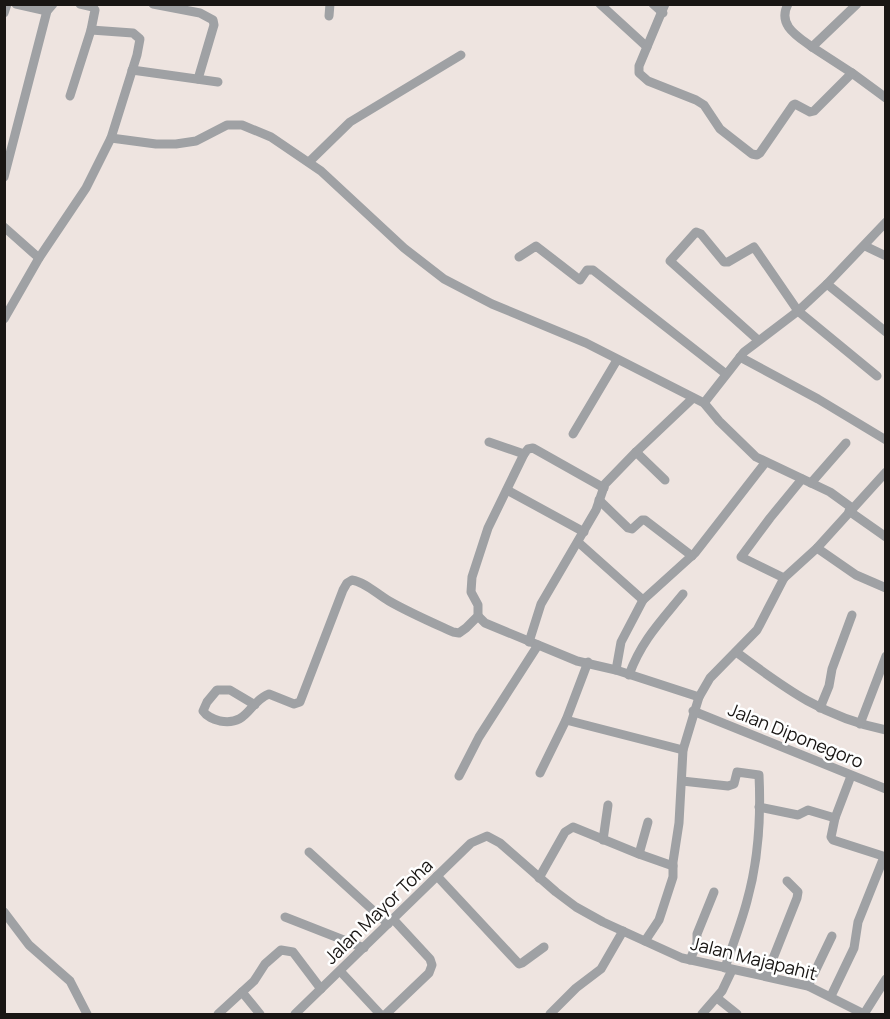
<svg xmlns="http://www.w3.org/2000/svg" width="890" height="1019" font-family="Manrope,sans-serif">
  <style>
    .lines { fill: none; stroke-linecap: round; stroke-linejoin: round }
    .street { stroke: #9fa1a4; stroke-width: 9 }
    .labels { text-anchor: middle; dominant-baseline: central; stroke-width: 5; stroke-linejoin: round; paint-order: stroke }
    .street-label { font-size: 18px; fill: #191614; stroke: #fff }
  </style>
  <rect width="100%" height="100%" fill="#eee4e0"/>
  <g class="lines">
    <g class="street">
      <polyline points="16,4 47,11"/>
      <polyline points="153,4 200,13 213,20 214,25 198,79"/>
      <polyline points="600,4 647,47"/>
      <polyline points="653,4 663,13"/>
      <polyline points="665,4 639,66 639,73 648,81 696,100 704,105 720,129 752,154 757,155 760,153 793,105 795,104 810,112 814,111 852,73 886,98"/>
      <path d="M788 4C777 25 797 36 812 47"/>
      <polyline points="4,13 7,4"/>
      <polyline points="329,16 330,4"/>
      <polyline points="91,30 133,33 140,39 137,55 111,138"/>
      <polyline points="132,70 218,82"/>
      <polyline points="852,73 812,47 857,4"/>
      <polyline points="70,96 91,30 95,10 93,7 80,4"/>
      <polyline points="309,162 350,122 461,55"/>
      <polyline points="4,177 47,11 53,4"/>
      <polyline points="4,227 39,258"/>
      <polyline points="865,246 886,256"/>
      <polyline points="519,257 536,246 580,280 587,270 593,270 726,374"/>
      <polyline points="827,284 886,332"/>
      <polyline points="4,319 39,258 86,188 111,138 156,144 176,144 196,141 227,125 242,125 271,137 321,171 404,248 444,279 492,304 586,343 704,403 719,421 756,457 830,492 852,508"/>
      <polyline points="758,340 670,261 696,232 701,234 724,262 728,262 754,247 798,311 877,376"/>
      <polyline points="740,357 818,399 886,440"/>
      <polyline points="704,403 744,352 798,311 827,284 886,222"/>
      <polyline points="573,434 617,360"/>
      <polyline points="489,442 524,454"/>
      <polyline points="636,452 665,480"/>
      <polyline points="811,483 846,443"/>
      <polyline points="507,490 584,532"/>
      <polyline points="599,500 628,528 632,529 642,520 645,520 692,556"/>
      <polyline points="849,511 886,537"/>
      <polyline points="578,542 643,600"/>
      <polyline points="817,548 856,575 886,588"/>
      <polyline points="784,578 741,557 770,518 802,479"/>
      <polyline points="478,616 485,623 577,661 616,670 699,697"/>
      <polyline points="529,642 541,604 596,510 605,484 636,452 693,398"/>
      <path d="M736 652C786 689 823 717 886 730"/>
      <polyline points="588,662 566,720 683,750"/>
      <polyline points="616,670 621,642 643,600 695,553 765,463"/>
      <path d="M629 675C641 641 661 621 683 594"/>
      <path d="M255 705 230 690H217L207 702 203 711C207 717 213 719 220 721 249 726 248 702 269 694L294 704 300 702 343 590 347 583 352 580C365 582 377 594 389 601 410 613 431 622 453 632L459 633 466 628 478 616V605L471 592 472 577 488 528 524 454 528 449 533 448 604 488"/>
      <polyline points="820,708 829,686 832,669 852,615"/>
      <polyline points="693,711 886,789"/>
      <polyline points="860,724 886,656"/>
      <polyline points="540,773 566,720"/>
      <polyline points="459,776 479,737 538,645"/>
      <polyline points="851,776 835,818 831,837 833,840 886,857"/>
      <path d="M682 781 728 786 734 784 737 772 759 775C761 816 758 862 747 901 741 924 732 946 725 968"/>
      <polyline points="759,807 798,815 808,810 835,818"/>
      <polyline points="603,840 608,805"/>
      <polyline points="309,852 388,924"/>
      <polyline points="639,854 648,822"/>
      <polyline points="437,876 519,964 522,963 544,947"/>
      <polyline points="539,878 565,832 573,827 639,854 673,866"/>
      <polyline points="4,912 29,945 70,981 87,1014"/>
      <polyline points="285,917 364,948"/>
      <polyline points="645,941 659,920 673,877 673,862 679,823 683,750 699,697 710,678 757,630 784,578 817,548 886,472"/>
      <polyline points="690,960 697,943 697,934 714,892"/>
      <polyline points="340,971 380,1014"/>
      <polyline points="766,976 797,898 798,892 787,881"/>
      <polyline points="808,986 832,936"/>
      <polyline points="242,992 260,1014"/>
      <polyline points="831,996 854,948 858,922 884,857"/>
      <polyline points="717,998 737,1014"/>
      <polyline points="218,1014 254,981 265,964 281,950 293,952 321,989"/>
      <polyline points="295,1014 471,843 487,836 500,843 556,892 576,907 603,922 682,958 808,986 864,1014"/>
      <polyline points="386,1014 429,973 432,965 430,959 393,919"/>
      <polyline points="550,1014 576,988 601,969 623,931"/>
      <polyline points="702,1014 722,991 732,970"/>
      <polyline points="864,1014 886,979"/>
    </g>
  </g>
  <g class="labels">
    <g class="street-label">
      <text transform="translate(796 735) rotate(22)">Jalan Diponegoro</text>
      <text transform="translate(378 911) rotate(-44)">Jalan Mayor Toha</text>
      <text transform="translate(754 958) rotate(14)">Jalan Majapahit</text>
    </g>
  </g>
  <rect width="890" height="1019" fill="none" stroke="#191614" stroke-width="12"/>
</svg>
